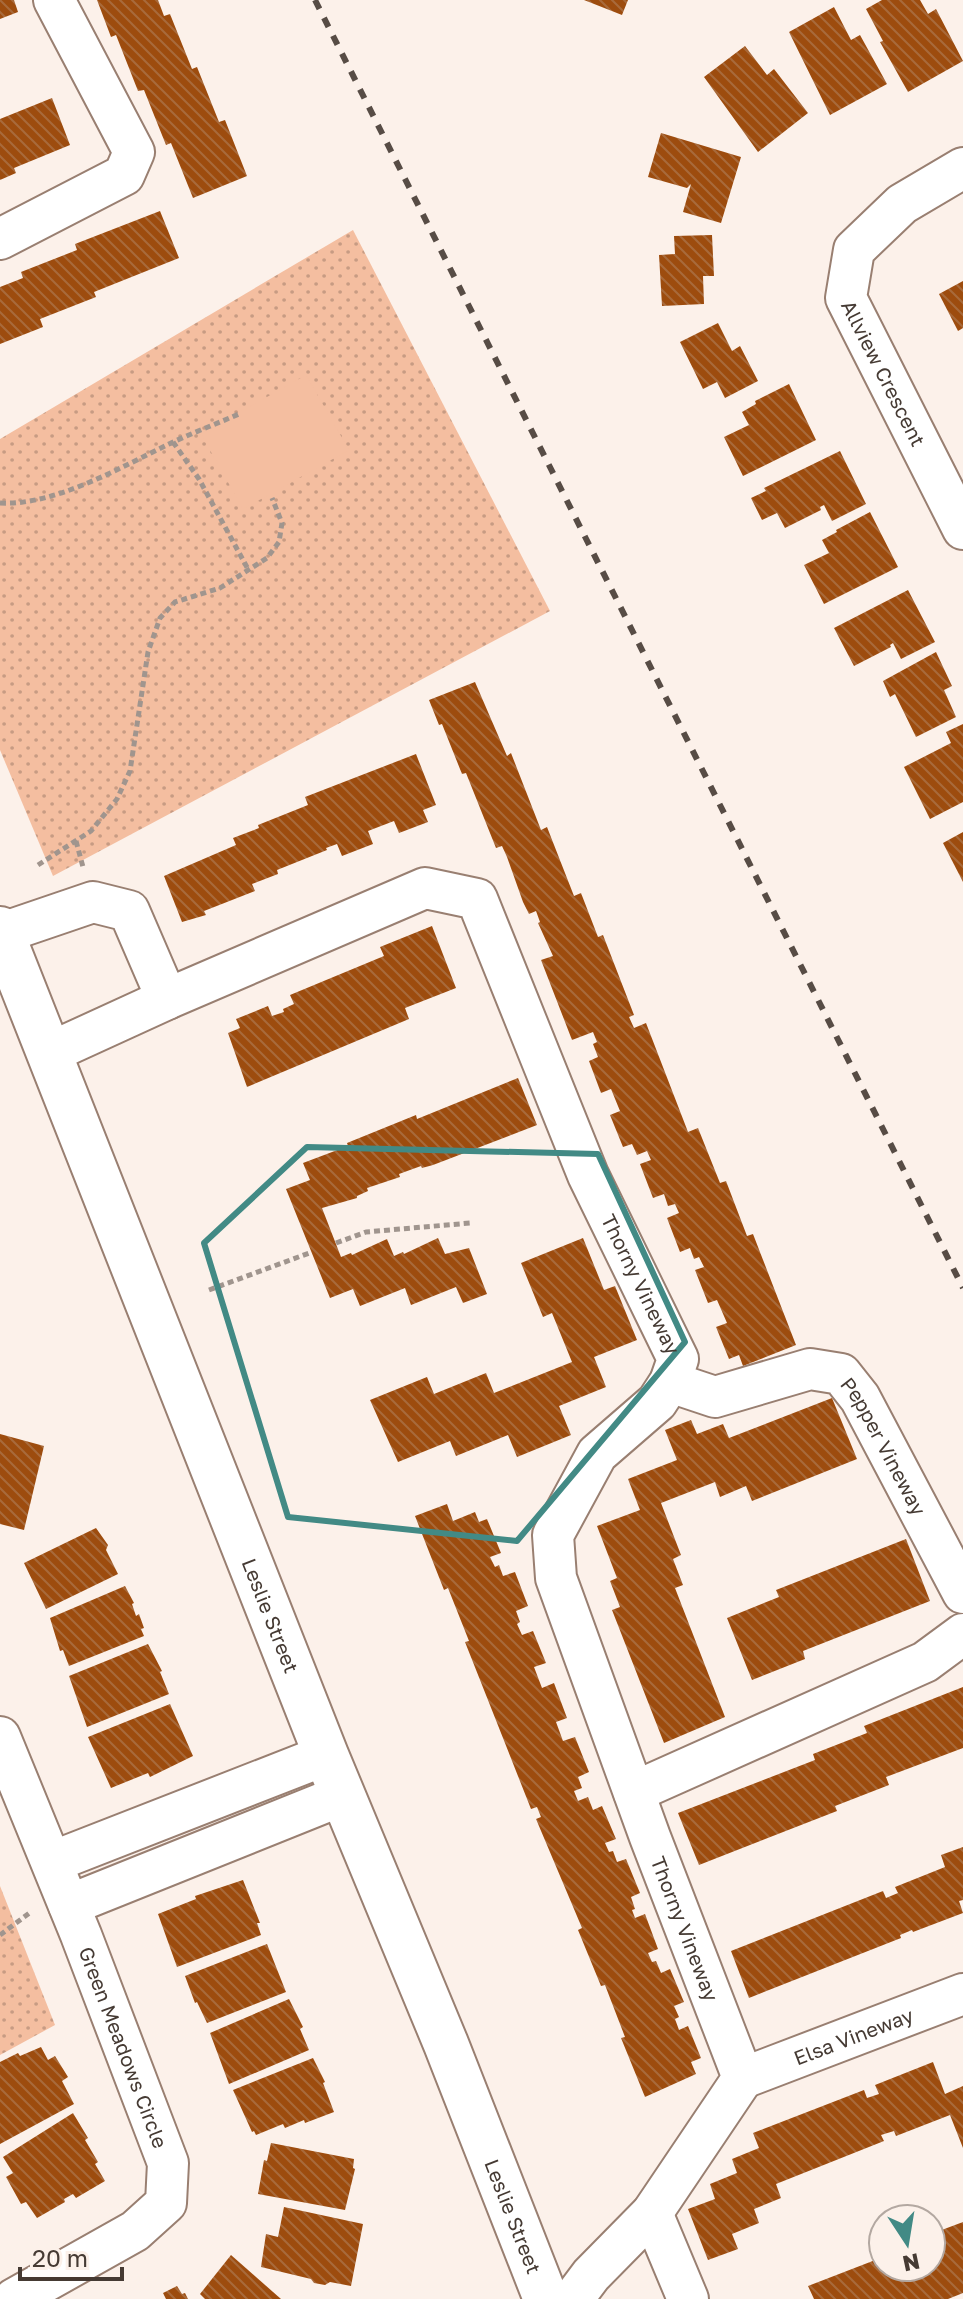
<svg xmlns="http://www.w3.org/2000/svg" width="963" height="2299" font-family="'Golos Text',sans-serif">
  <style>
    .green { fill: url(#green-dots) }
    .pitch { fill: #f4bea0 }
    .building { fill: url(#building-back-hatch) }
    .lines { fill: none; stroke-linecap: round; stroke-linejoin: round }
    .street-casing { stroke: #997f71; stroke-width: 44 }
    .secondary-casing { stroke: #997f71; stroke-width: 48 }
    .path { stroke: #a0958e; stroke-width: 5; stroke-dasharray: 6 4; stroke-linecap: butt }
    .street { stroke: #fff; stroke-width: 40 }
    .secondary { stroke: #fff; stroke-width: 44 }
    .rail { stroke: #574c45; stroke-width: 6; stroke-dasharray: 10 10; stroke-linecap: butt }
    .marked { fill: none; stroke: #428a85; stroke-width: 6; stroke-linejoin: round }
    .labels { text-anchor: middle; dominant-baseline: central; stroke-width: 8; stroke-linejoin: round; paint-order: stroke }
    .street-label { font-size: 20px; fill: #453a33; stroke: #fcf1ea }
  </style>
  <defs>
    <pattern id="green-dots" width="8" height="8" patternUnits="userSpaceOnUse" patternTransform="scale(2)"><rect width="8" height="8" fill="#f4bea0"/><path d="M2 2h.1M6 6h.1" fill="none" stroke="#c79b83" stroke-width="1.8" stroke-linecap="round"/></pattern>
    <pattern id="building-back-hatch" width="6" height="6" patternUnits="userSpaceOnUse" patternTransform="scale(2)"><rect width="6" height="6" fill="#9d4c0e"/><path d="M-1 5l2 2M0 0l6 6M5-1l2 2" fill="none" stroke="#a86a3b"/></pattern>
  </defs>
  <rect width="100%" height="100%" fill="#fcf1ea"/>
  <g class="green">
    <polygon points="353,230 550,611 53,876 0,750 0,439"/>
    <polygon points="0,1886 55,2025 0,2055"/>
  </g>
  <polygon class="pitch" points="306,375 349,450 243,509 201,434"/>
  <g class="building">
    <polygon points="0,0 14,0 18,12 0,19"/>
    <polygon points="97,0 158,0 164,16 170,14 192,69 197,67 219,122 225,120 247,176 193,198 171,143 166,145 144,90 138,91 116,35 111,37"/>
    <polygon points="584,0 628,0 622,15"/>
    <polygon points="882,0 920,0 928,14 936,9 963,61 908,92 880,42 883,41 866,9"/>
    <polygon points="834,7 851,40 860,35 887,84 830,115 789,32"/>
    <polygon points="745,46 767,75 774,69 808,113 758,152 704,77"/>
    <polygon points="52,98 70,145 14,168 16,173 0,180 0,119"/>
    <polygon points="661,133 741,157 721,223 683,212 691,184 687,188 648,177"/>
    <polygon points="160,211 179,258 94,292 96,297 40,319 43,327 0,344 0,287 23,278 21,272 77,250 75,244"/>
    <polygon points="712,235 714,276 703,276 704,304 662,306 659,255 675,254 674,236"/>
    <polygon points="963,281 963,328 958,331 939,294"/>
    <polygon points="718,323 732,351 740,346 758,381 725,398 717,382 703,389 680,342"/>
    <polygon points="789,384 816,440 743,476 724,437 749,425 742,412 756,404 755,401"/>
    <polygon points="840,451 866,504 832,521 824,505 820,507 821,510 785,528 777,513 762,520 751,498 766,491 764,488"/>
    <polygon points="870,512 898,567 824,604 804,565 829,553 822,540 837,532 836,530"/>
    <polygon points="908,590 935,642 901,659 893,643 890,645 891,647 854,666 834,628"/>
    <polygon points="936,652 952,686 944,690 956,717 916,737 895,694 890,697 883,681"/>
    <polygon points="475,682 507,756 511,753 541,830 547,827 574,896 581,893 598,937 603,935 634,1015 629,1017 634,1028 646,1023 688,1132 698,1128 720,1183 726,1181 747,1236 753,1234 796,1345 743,1366 739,1355 729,1359 716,1327 727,1323 717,1300 708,1303 695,1270 704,1267 699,1257 694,1259 690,1248 680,1252 667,1218 679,1213 675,1204 668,1206 664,1194 653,1198 640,1164 651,1160 647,1151 637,1155 632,1144 623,1147 610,1115 620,1111 611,1089 601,1093 589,1061 598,1057 593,1044 597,1042 593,1032 572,1040 541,960 553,956 538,923 540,922 536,911 529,914 523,902 507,857 502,846 496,848 466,773 462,774 442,724 439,725 429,700"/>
    <polygon points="963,724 963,802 930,819 904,767 951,743 946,732"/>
    <polygon points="416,754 436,805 423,810 428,822 399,833 394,821 368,831 373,844 342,856 337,844 326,848 327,850 277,870 278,874 252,884 255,891 204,911 206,915 182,922 164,876 236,845 233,838 259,828 258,825 308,805 305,797"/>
    <polygon points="963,832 963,882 943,843"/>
    <polygon points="432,926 456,988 405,1008 409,1019 247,1087 228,1033 240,1028 236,1019 268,1006 272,1016 284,1012 283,1009 294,1004 290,995 384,956 380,947"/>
    <polygon points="518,1078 537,1125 433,1165 422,1168 421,1166 399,1174 400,1177 367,1188 368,1191 357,1196 357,1198 322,1208 341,1257 351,1253 352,1255 387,1239 394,1256 403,1252 404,1254 438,1238 445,1254 469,1248 487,1294 463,1303 456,1287 411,1305 405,1288 360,1306 353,1289 330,1298 286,1189 310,1180 303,1163 348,1146 347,1143 416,1115 417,1119"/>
    <polygon points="583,1238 604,1290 615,1286 637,1340 594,1357 606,1387 559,1406 571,1435 517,1457 508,1435 456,1456 450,1441 398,1462 370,1400 427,1377 434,1394 486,1373 494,1393 572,1362 552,1313 543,1317 521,1263"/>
    <polygon points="832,1398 857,1459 752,1501 746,1486 720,1497 715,1482 661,1503 681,1555 673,1559 683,1585 675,1588 725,1717 664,1743 612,1610 620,1607 610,1581 617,1578 597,1526 640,1510 628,1479 677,1460 665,1430 691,1420 697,1434 723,1424 729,1438"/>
    <polygon points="0,1434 44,1446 24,1530 0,1524"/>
    <polygon points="447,1504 453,1521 475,1512 479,1522 487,1519 501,1553 490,1557 495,1567 499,1565 503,1576 515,1572 528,1606 516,1611 520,1622 517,1624 522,1635 533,1631 546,1663 534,1667 542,1688 554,1683 567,1718 556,1722 563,1741 575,1737 589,1772 578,1777 582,1788 574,1791 578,1801 588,1797 593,1810 602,1806 616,1839 605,1843 609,1852 613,1851 617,1862 626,1859 640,1893 631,1897 635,1909 632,1910 635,1918 645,1914 658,1949 648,1953 652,1962 656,1961 661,1973 670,1969 684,2002 674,2006 679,2017 675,2019 679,2030 688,2026 701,2058 691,2062 696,2074 645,2097 621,2038 625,2037 605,1985 601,1986 578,1930 582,1928 536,1819 541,1817 537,1807 531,1809 465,1642 469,1641 448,1588 444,1590 415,1516"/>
    <polygon points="96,1528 108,1545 106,1550 118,1574 46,1609 24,1563"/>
    <polygon points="906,1539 930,1601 803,1651 805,1659 752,1680 727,1618 779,1597 776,1590"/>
    <polygon points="125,1586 134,1603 132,1604 136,1616 139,1614 144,1628 141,1629 144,1636 69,1666 63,1650 60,1651 50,1618"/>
    <polygon points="148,1644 162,1671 160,1672 169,1694 87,1727 69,1676"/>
    <polygon points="963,1687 963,1748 886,1777 889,1785 835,1806 837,1811 699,1865 678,1813 815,1760 813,1754 867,1733 864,1726"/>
    <polygon points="170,1704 193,1756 150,1777 148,1773 111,1788 88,1737"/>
    <polygon points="963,1847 963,1900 959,1901 963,1913 913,1932 912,1930 900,1935 901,1938 749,1998 731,1951 883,1891 886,1898 898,1893 895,1887 945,1867 941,1855"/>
    <polygon points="243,1880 260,1923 257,1923 261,1935 177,1967 158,1914 196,1899 195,1896"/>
    <polygon points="267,1944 286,1992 207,2023 197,2002 195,2003 185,1976"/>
    <polygon points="289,1999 303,2027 300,2029 309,2050 229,2084 210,2033"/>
    <polygon points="41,2047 48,2060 55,2056 68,2077 62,2081 74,2104 0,2144 0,2062 18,2053 20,2056"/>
    <polygon points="313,2058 325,2082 323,2083 334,2112 305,2123 304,2120 285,2128 283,2124 256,2135 254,2131 252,2132 233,2090"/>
    <polygon points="933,2062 945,2094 963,2086 963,2148 950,2115 896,2136 894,2131 881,2135 884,2141 776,2184 781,2198 754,2209 759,2223 732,2234 738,2249 708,2260 688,2209 715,2199 710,2184 737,2173 732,2159 759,2148 753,2133 864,2090 867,2098 879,2094 875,2085"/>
    <polygon points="73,2113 88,2138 85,2140 98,2162 95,2164 105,2181 76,2198 73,2194 64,2199 65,2202 37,2218 26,2202 21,2204 6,2177 13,2173 3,2157"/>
    <polygon points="271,2143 354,2159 353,2168 355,2169 345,2210 258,2194 264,2160 267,2161"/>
    <polygon points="284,2207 363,2224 351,2286 330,2282 325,2285 314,2283 311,2279 261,2267 266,2234 278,2237"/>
    <polygon points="963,2222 963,2293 948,2299 814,2299 808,2286 883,2257 883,2267 931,2267 931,2234"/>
    <polygon points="231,2255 281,2299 205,2299 200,2294"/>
    <polygon points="177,2286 182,2294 185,2293 188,2299 166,2299 163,2293"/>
  </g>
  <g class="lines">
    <defs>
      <g id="street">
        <path id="s1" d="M963 168 902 204 854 250 846 298 963 529"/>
        <polyline points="0,239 124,175 134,152 54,0"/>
        <path id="s2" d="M2 933 93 902 129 911 167 999 425 888 477 899 588 1175 678 1359 670 1382 657 1402 597 1454 553 1535 556 1578 650 1837 743 2078 652 2213 591 2275 573 2299"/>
        <polyline points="49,1053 167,999"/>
        <path id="s3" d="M670 1382 715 1397 810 1369 841 1374 860 1398 963 1593"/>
        <path id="s4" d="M0 1737 81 1935 168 2163 166 2203 135 2231 14 2299"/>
        <polyline points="634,1792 925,1662 963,1634"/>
        <polyline points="52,1862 326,1755"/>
        <polyline points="69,1905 343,1795"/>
        <path id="s5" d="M743 2078 963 1994"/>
        <polyline points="652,2213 688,2299"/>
      </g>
      <g id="secondary">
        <path id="s6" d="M0 929 326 1755 446 2044 546 2299"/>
      </g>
    </defs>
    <use href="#street" class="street-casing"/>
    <use href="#secondary" class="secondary-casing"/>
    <g class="path">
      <polyline points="173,442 199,479 249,571"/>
      <path d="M0 503C55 506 121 467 169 444 192 433 216 424 239 414"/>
      <polyline points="76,841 83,867"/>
      <polyline points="38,865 91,831 117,799 130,771 148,652 160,618 175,602 220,588 267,558 279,542 282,523 272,498"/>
      <polyline points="336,1243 366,1232 470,1223"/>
      <polyline points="209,1290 312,1252"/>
      <polyline points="0,1935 32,1911"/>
    </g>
    <use href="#street" class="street"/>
    <use href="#secondary" class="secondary"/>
    <polyline class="rail" points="315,0 963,1288"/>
  </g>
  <path class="marked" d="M307 1147 598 1154 685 1342 517 1541 288 1517 204 1243Z"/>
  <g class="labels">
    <g class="street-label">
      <text stroke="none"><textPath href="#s1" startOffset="270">Allview Crescent</textPath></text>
      <text stroke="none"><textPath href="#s2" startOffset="982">Thorny Vineway</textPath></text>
      <text stroke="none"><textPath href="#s3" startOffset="262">Pepper Vineway</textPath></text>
      <text stroke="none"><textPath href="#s6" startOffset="738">Leslie Street</textPath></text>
      <text stroke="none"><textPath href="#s2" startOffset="1702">Thorny Vineway</textPath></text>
      <text stroke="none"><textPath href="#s5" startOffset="118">Elsa Vineway</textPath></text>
      <text stroke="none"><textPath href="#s4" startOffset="334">Green Meadows Circle</textPath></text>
      <text stroke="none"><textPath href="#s6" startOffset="1386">Leslie Street</textPath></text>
    </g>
  </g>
  <g transform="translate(907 2243) rotate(168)"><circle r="38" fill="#fcf1ea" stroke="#b3a8a1" stroke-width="2"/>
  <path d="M0-6L14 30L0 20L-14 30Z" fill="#428a85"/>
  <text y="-12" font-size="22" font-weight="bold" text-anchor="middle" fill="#453a33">N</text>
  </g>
  <path d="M20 2267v12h102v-12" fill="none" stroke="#453a33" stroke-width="4"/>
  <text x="32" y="2267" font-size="24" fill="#453a33" stroke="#fcf1ea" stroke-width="6" paint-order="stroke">20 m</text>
</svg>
